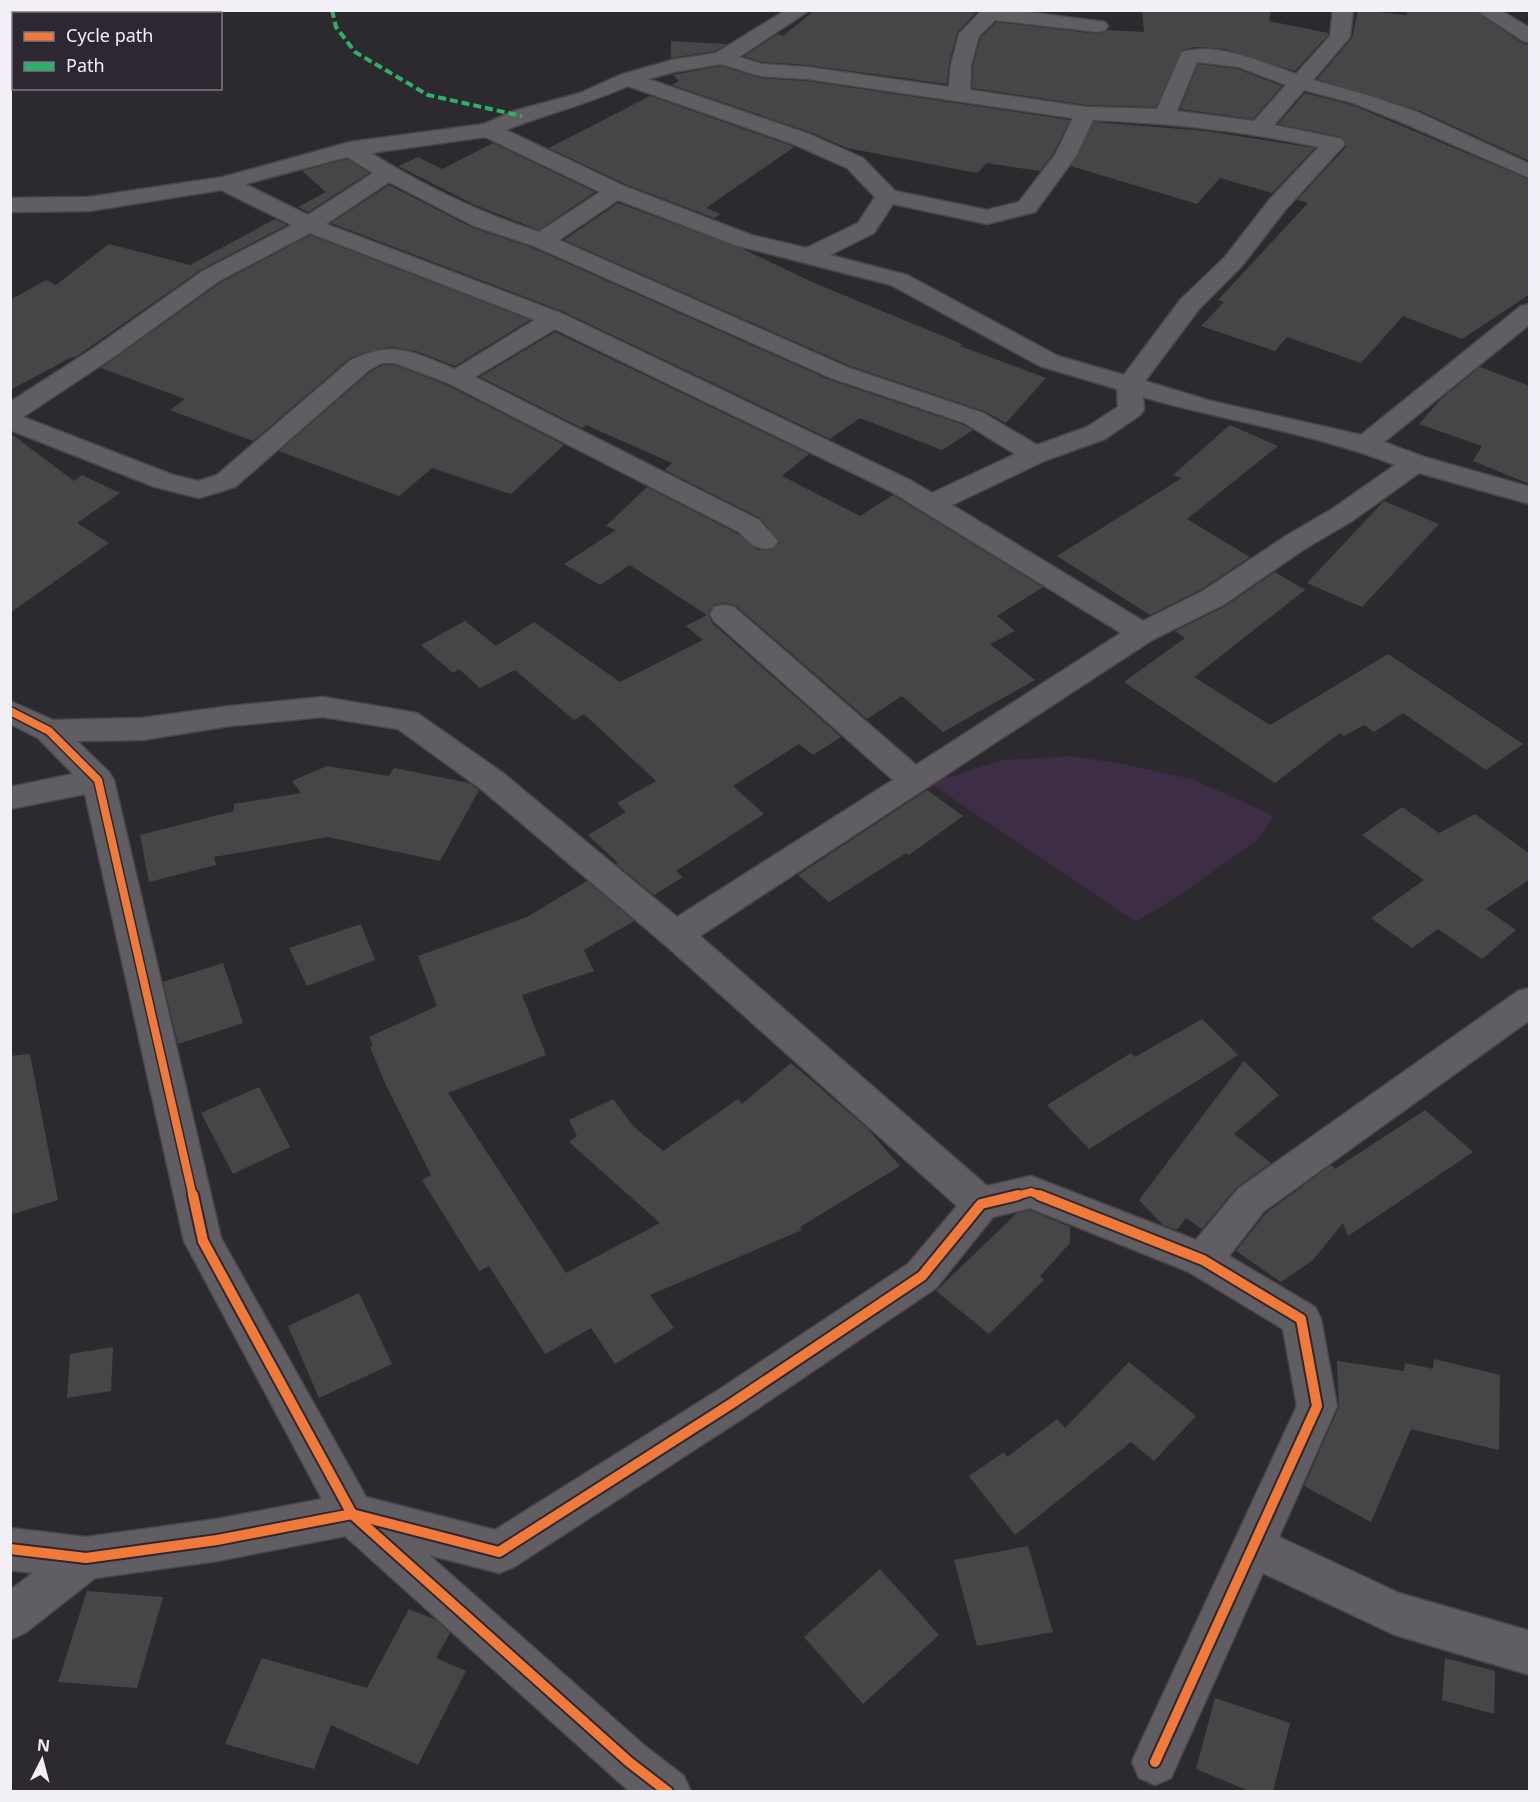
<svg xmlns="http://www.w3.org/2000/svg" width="1540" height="1802" font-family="'Noto Sans',sans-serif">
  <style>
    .green { fill: #3d2d46 }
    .building { fill: #474647 }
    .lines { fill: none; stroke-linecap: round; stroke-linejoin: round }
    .street-casing { stroke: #49474c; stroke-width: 3 }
    .street { fill: #605e62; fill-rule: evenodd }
    .quiet { stroke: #2db169; stroke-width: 4; stroke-dasharray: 8 4; stroke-linecap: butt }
    .cycleway-far1-casing { stroke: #2d2732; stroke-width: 11 }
    .cycleway-casing { stroke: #2d2732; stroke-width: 14 }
    .cycleway-far1 { stroke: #f17a3a; stroke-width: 8 }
    .cycleway { stroke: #f17a3a; stroke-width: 10 }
  </style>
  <rect width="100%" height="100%" fill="#2d2a2f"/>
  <polygon class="green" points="1071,756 1122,764 1192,779 1274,816 1258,839 1186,891 1136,922 930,783 1003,760"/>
  <g class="building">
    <polygon points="815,10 978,10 957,33 949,64 947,84 807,65 762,62 744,56 778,34 783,36"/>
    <polygon points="1142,10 1271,10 1269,21 1328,33 1328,35 1295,71 1225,49 1196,47 1182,50 1156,107 1086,105 972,88 973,65 981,37 996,22 1098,34 1108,30 1144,32"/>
    <polygon points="1358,10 1407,15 1407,10 1474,10 1522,43 1530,45 1530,161 1418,110 1317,79 1352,38"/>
    <polygon points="671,41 727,44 715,51 671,58"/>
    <polygon points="1198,64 1238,69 1282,86 1253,119 1180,109"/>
    <polygon points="721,66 760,78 807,81 1070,120 1053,154 1040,171 987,163 977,173 847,148 810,132 672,85 679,81 673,75"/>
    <polygon points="1305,93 1352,105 1530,180 1530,294 1462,339 1403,316 1361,363 1287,337 1275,351 1201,326 1224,302 1218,300 1308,203 1297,200 1347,146 1342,137 1278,124"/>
    <polygon points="650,96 792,146 794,147 706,208 721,214 714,218 625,184 549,148"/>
    <polygon points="1094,122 1206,131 1315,148 1272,193 1220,178 1197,204 1071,166"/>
    <polygon points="493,143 595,192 539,230 475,205 398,166 418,157 442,169"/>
    <polygon points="347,159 369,173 308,212 298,207 326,192 302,171"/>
    <polygon points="389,185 473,228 533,248 830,380 964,425 973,430 942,450 860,418 830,439 564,312 331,223"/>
    <polygon points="618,203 743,249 812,282 962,344 960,346 1046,378 1006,423 984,411 850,366 564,240"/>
    <polygon points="275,219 287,225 202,269 74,358 72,357 10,390 10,300 46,280 56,285 109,244 190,265"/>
    <polygon points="310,235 530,320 455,366 416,351 392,347 366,352 350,358 253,441 170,410 185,399 101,368 220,283"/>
    <polygon points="555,332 809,454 782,476 860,516 893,495 1043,587 997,616 1015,631 990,644 1035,680 943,732 902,696 867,719 735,605 724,603 714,605 708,613 712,623 841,737 813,755 799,744 733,786 764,814 676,871 683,877 654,895 616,864 618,863 588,835 626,812 617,803 656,781 584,714 574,720 515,670 480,688 459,669 453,673 421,645 465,621 496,646 534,622 620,682 703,640 686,626 707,615 630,565 600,585 564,564 616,530 606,526 647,487 738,534 758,550 774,549 780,542 760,518 665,470 672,463 586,425 582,428 480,377"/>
    <polygon points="383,365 395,365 447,385 564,445 511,494 432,468 399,496 279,451 370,372"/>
    <polygon points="1480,367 1530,386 1530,484 1473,461 1482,446 1419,424 1441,399"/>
    <polygon points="1230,425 1278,446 1187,519 1250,557 1202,589 1150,615 1057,556 1182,478 1173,475"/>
    <polygon points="10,433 74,481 82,475 120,493 77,523 109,543 10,613"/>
    <polygon points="1384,501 1439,524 1362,607 1307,583"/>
    <polygon points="1275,572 1305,590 1194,677 1270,725 1388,654 1523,744 1486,770 1403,713 1374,732 1364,725 1344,736 1340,733 1275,783 1124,682 1185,638 1175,631 1224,607"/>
    <polygon points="327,766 389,776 394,768 469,783 479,790 440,861 328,837 214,857 216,865 149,882 140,835 234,811 234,804 301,793 292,781"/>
    <polygon points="927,790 963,816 909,855 906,853 829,902 798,875"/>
    <polygon points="1402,807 1439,833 1475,814 1530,854 1530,879 1486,909 1516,930 1482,959 1438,929 1412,948 1371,918 1424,880 1362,835"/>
    <polygon points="587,881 634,921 584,950 594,971 522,995 546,1055 448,1093 566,1273 660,1223 569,1142 577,1136 569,1120 613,1099 633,1126 663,1151 738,1099 742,1104 791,1063 867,1128 900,1166 800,1227 802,1230 650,1295 674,1328 615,1364 591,1328 545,1354 489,1266 479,1271 422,1180 431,1175 385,1083 370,1047 373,1046 369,1037 437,1006 418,956 527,917"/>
    <polygon points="361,924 375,960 307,986 289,948"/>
    <polygon points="223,963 243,1023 178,1044 163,982"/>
    <polygon points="1202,1019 1238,1055 1089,1149 1047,1105 1131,1053 1135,1057"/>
    <polygon points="30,1054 58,1200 10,1215 10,1056"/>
    <polygon points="1244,1061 1279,1095 1234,1134 1271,1163 1236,1188 1202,1229 1186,1218 1177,1230 1163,1225 1139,1200"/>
    <polygon points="259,1087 290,1147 233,1174 201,1113"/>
    <polygon points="1425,1110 1473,1152 1348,1236 1343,1223 1313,1260 1281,1282 1236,1251 1266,1213 1331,1165 1335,1169"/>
    <polygon points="1030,1210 1070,1227 1070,1243 1040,1276 1044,1280 989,1334 936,1291 1017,1213"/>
    <polygon points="359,1293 392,1364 319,1398 288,1326"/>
    <polygon points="113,1347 111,1391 67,1398 70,1354"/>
    <polygon points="1434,1359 1500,1375 1499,1450 1411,1429 1371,1522 1304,1486 1339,1407 1337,1361 1404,1371 1405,1363 1433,1369"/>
    <polygon points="1129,1362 1196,1416 1154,1461 1131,1442 1015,1535 969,1476 1004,1452 1007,1457 1057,1419 1065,1428"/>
    <polygon points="1028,1546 1053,1632 977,1646 954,1560"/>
    <polygon points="880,1569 939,1635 863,1704 804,1637"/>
    <polygon points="87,1591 163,1597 137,1688 58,1682"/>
    <polygon points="409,1609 436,1620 450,1633 436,1658 466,1671 418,1765 331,1725 314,1769 225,1744 262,1658 367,1688"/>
    <polygon points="1445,1658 1495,1671 1494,1714 1442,1700"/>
    <polygon points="1215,1698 1290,1723 1273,1791 1249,1791 1196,1769"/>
  </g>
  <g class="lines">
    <defs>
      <g id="street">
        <path d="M786 10H810L739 57 762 64 807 67 949 87 951 65 959 34 982 10H1013L1105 22 1108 26 1105 30 1098 32 995 20 979 36 971 65 970 90 1086 107 1157 109 1182 52C1219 42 1261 62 1296 74L1330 36 1333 10H1353L1350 37 1313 80 1367 95 1417 112 1530 164V178L1401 122 1353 103 1304 90 1274 125 1342 139 1345 144 1286 209 1241 267 1199 309 1145 381 1211 401 1361 435 1521 306 1530 304V324L1384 442 1424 457 1530 487V504L1419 473 1352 521 1306 548 1223 605 1152 640 700 936 987 1186 1031 1176 1196 1240 1238 1189 1518 991 1530 988V1020L1264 1211 1229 1256 1315 1307 1321 1319 1337 1406 1279 1537 1399 1593 1530 1631V1675L1395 1635 1263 1573 1171 1778 1155 1785 1139 1778 1132 1762 1139 1746 1297 1406 1283 1329 1189 1272 1030 1208 993 1217 936 1288 748 1415 514 1567 499 1573 429 1555 645 1746 684 1776 691 1792H630L345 1536 217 1561 95 1578 25 1633 10 1640V1590L33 1573 10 1570V1528L86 1537 217 1519 322 1499 184 1241 85 794 10 809V787L73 774 38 738 10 724V701L53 720 142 718 230 706 323 697 417 713 503 773 677 917 893 780 714 621 710 614 714 607 724 605 734 607 916 765 1121 633 892 492 555 329 475 377 759 520 778 541 774 547C757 552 751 544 739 532L448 383 395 363H382L369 370 235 487 199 498 155 487 10 430V402L94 348 203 271 292 225 221 190 89 211 10 212V198L89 197 223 177 350 142 484 124 514 111 580 93 620 75 672 60 716 53ZM1197 62 1239 67 1286 85 1254 121 1177 111ZM721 64 760 76 807 79 1073 118 1055 155 1019 202 987 210 895 191 863 158 809 134 648 79 674 72ZM628 86 793 144 847 168 875 197 858 223 806 248 751 235 624 186 506 130C546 114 588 104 628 86ZM1093 120C1170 123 1244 131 1319 147L1270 199 1225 257 1181 299 1124 375 1058 356 907 275 830 255 874 233 893 204 987 224 1035 212 1076 156ZM485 137 600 192 539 232C480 213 424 186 371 153ZM347 157 373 173 308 215 245 184ZM389 182 474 226 534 246 831 378 965 423 1015 454 932 493 910 480 563 314 326 224ZM618 200 735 245 891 285 1040 366 1117 389 1118 407 1087 427 1037 445 983 413 849 368 559 240ZM310 233 535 320 455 369C414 353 394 339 351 360L217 475 198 481 173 475 23 417 112 358 219 281ZM1143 397C1226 421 1314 433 1395 465L1332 509 1286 536 1203 591 1143 621 952 505 1044 461 1105 439 1140 415 1144 410ZM323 717 398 729 481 789 664 944 957 1206 908 1264 720 1389 495 1530 366 1497 221 1238 114 780 109 772 77 741 142 740 230 726Z"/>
        <polygon points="1476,10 1500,10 1530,28 1530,43 1523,41"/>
      </g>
    </defs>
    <use href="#street" class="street-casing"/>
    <use href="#street" class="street"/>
    <polyline class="quiet" points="332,10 336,27 355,52 428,95 522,116"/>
    <defs>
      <g id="cycleway-far1">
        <polyline points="10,711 49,731 98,780 193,1197"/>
        <polyline points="1012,1197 1031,1192 1043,1197"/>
      </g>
      <g id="cycleway">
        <polyline points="193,1195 203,1241 352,1514 629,1762 668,1792"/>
        <polyline points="1039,1195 1203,1260 1301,1319 1317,1406 1155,1762"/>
        <polyline points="10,1549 86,1558 217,1540 352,1514 499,1552 734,1402 922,1276 981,1204 1018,1195"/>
      </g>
    </defs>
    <use href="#cycleway-far1" class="cycleway-far1-casing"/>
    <use href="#cycleway" class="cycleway-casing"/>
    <use href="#cycleway-far1" class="cycleway-far1"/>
    <use href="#cycleway" class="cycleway"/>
  </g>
  <rect width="1540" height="1802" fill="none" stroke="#f3eff7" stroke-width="24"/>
  <rect x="12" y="12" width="210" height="78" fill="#2d2732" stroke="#7c7781" stroke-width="1.5"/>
  <rect x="24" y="32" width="30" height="9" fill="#f17a3a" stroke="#7c7781" stroke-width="1.5"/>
  <text x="66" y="42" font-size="18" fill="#f3eff7">Cycle path</text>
  <rect x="24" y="62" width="30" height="9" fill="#2db169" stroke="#7c7781" stroke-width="1.5"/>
  <text x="66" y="72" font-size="18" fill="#f3eff7">Path</text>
  <g transform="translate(42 1760) rotate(6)" stroke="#2d2732" stroke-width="4.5" paint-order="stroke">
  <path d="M0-4.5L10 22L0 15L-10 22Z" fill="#f3eff7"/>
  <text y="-9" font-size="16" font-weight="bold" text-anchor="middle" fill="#f3eff7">N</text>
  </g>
</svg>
